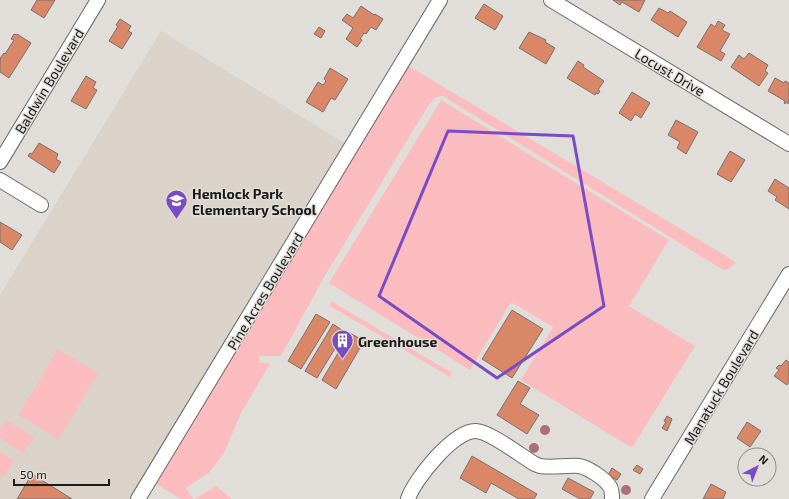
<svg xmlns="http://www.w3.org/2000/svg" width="789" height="499" font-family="'Exo 2',sans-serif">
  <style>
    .built { fill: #dbd2c9 }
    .green { fill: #fbbcbf }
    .building { fill: #d98767; stroke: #777372 }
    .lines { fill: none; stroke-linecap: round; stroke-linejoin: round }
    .minor-casing { stroke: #6c6a67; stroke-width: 16 }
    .minor { stroke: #fff; stroke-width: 14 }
    .tree { fill: #ac6e7a }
    .marked { fill: none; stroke: #794bc4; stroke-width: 3; stroke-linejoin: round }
    .labels { text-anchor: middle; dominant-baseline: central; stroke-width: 3; stroke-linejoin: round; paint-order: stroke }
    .street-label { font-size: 14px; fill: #1b1a19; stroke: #e1deda }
    .poi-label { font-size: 14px; font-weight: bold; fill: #1b1a19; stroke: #e1deda; text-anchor: start }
  </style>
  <rect width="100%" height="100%" fill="#e1deda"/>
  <polygon class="built" points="161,31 351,147 138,499 0,499 0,295"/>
  <g class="green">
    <polygon points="402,62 736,262 729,269 723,270 443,96 436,97 428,106 323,279 281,356 260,356 259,362 270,364 241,413 224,453 210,472 186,488 193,499 181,499 149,480"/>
    <polygon points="441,100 669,240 629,306 695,346 632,448 521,380 553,327 511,302 470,370 329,283"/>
    <polygon points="331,301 452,373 450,377 330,306"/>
    <polygon points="58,349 98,373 59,439 19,415"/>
    <polygon points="6,420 34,438 23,453 0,438 0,430"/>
    <polygon points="0,452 14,461 4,477 0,475"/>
    <polygon points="216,486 232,499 195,499"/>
  </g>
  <g class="building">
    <polygon points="37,0 55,0 44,18 31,10"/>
    <polygon points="613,0 645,0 639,12 622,2 620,5"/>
    <polygon points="484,4 503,16 495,30 475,18"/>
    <polygon points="361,6 374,15 375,14 383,19 376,30 371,27 366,34 364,33 360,39 362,40 357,47 346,39 353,28 342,20 347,14 353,18"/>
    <polygon points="659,8 668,13 670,11 687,22 678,37 651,20"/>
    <polygon points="120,19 131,26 128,31 132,33 122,49 109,41 118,26 116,25"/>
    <polygon points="718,21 725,25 722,30 730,34 720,51 725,54 721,61 697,47 711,24 715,27"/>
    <polygon points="319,27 325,31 321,38 314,34"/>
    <polygon points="529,32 546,40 545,42 555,48 546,64 519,48"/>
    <polygon points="14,34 17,35 17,34 31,43 9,78 0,72 0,58 4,53 5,54 14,40 11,39"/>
    <polygon points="749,53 768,65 765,71 768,73 759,86 731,67 739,55 744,59"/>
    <polygon points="578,61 584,65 583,67 604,81 598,90 600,91 598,94 596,93 595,95 567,78"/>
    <polygon points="330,68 348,79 335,100 331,98 323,112 306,102 318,82 323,85 326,81 324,79"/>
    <polygon points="86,76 96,82 93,88 97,90 86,109 71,101"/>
    <polygon points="775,78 784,83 785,81 789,83 789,104 786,102 785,104 784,103 785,101 768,91"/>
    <polygon points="632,92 650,103 641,118 635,114 631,121 619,113"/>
    <polygon points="676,120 698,132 686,154 677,148 680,142 668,135"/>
    <polygon points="39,143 58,154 56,159 61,162 54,173 28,156 30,153 32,154"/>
    <polygon points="730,151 745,160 731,182 717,174"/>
    <polygon points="775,179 789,188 789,209 775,200 777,197 768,191"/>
    <polygon points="0,222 22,235 12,250 0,242"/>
    <polygon points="512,310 543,329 512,378 482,359"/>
    <polygon points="316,314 330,322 301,369 288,361"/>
    <polygon points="333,324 345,332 317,378 305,371"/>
    <polygon points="350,333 364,341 336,389 322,380"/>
    <polygon points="786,360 789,362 789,382 787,385 774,376 779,370 776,368 779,365 781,366"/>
    <polygon points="518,381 530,388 520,404 539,415 527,434 497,415"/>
    <polygon points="667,416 672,419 667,431 662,428 666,422 664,421"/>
    <polygon points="747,422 761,431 750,447 737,438"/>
    <polygon points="472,456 537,494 534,499 519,499 491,483 486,493 460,478"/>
    <polygon points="637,465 643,469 640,474 633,470"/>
    <polygon points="612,468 621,474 617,480 608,475"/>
    <polygon points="32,474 72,499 17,499"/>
    <polygon points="568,478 594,492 590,499 580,499 562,489"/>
    <polygon points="711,484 726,492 723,499 703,499"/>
  </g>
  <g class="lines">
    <defs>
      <g id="minor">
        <polyline points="551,0 789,144"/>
        <polyline points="0,162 98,0"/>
        <polyline points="0,180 41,205"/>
        <polyline points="138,499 440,0"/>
        <path d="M408 499C414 480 454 430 476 431 491 432 521 456 535 464L540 466C553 468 566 465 579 466 587 467 606 479 610 487 612 490 612 495 612 499"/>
        <polyline points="652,499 789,274"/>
      </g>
    </defs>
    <use href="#minor" class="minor-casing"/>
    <use href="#minor" class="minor"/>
  </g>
  <g class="tree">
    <circle cx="545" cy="430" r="5"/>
    <circle cx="534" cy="448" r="5"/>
    <circle cx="626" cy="490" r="5"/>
  </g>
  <path class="marked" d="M448 131 573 136 604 306 497 378 379 296Z"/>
  <defs>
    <symbol id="school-pin" viewBox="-11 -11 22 30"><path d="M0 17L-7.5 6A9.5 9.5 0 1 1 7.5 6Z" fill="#794bc4" stroke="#e1deda"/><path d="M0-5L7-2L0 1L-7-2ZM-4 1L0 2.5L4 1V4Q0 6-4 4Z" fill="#fff"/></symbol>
    <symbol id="building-pin" viewBox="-11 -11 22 30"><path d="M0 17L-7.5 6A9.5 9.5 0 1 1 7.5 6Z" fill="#794bc4" stroke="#e1deda"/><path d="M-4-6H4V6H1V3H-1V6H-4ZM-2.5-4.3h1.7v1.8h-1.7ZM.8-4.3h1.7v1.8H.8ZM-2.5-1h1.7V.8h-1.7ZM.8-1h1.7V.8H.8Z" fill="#fff"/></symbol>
  </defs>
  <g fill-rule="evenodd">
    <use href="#school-pin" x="164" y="188" width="25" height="34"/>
    <use href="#building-pin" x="330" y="328" width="25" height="34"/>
  </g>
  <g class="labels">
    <g class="street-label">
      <text transform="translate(670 72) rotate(31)">Locust Drive</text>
      <text transform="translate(49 81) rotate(-59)">Baldwin Boulevard</text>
      <text transform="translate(265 291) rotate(-59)">Pine Acres Boulevard</text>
      <text transform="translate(721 387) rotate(-59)">Manatuck Boulevard</text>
    </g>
    <g class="poi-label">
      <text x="192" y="193">Hemlock Park<tspan x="192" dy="16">Elementary School</tspan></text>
      <text x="358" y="341">Greenhouse</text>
    </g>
  </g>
  <g transform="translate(757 467) rotate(42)"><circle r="19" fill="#e1deda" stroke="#92908d"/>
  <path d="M0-3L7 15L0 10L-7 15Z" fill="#794bc4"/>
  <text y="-6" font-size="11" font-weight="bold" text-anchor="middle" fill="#1b1a19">N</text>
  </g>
  <path d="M14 479v6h95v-6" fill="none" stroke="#1b1a19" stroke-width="2"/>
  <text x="20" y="479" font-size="12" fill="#1b1a19" stroke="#e1deda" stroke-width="3" paint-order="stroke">50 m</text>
</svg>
